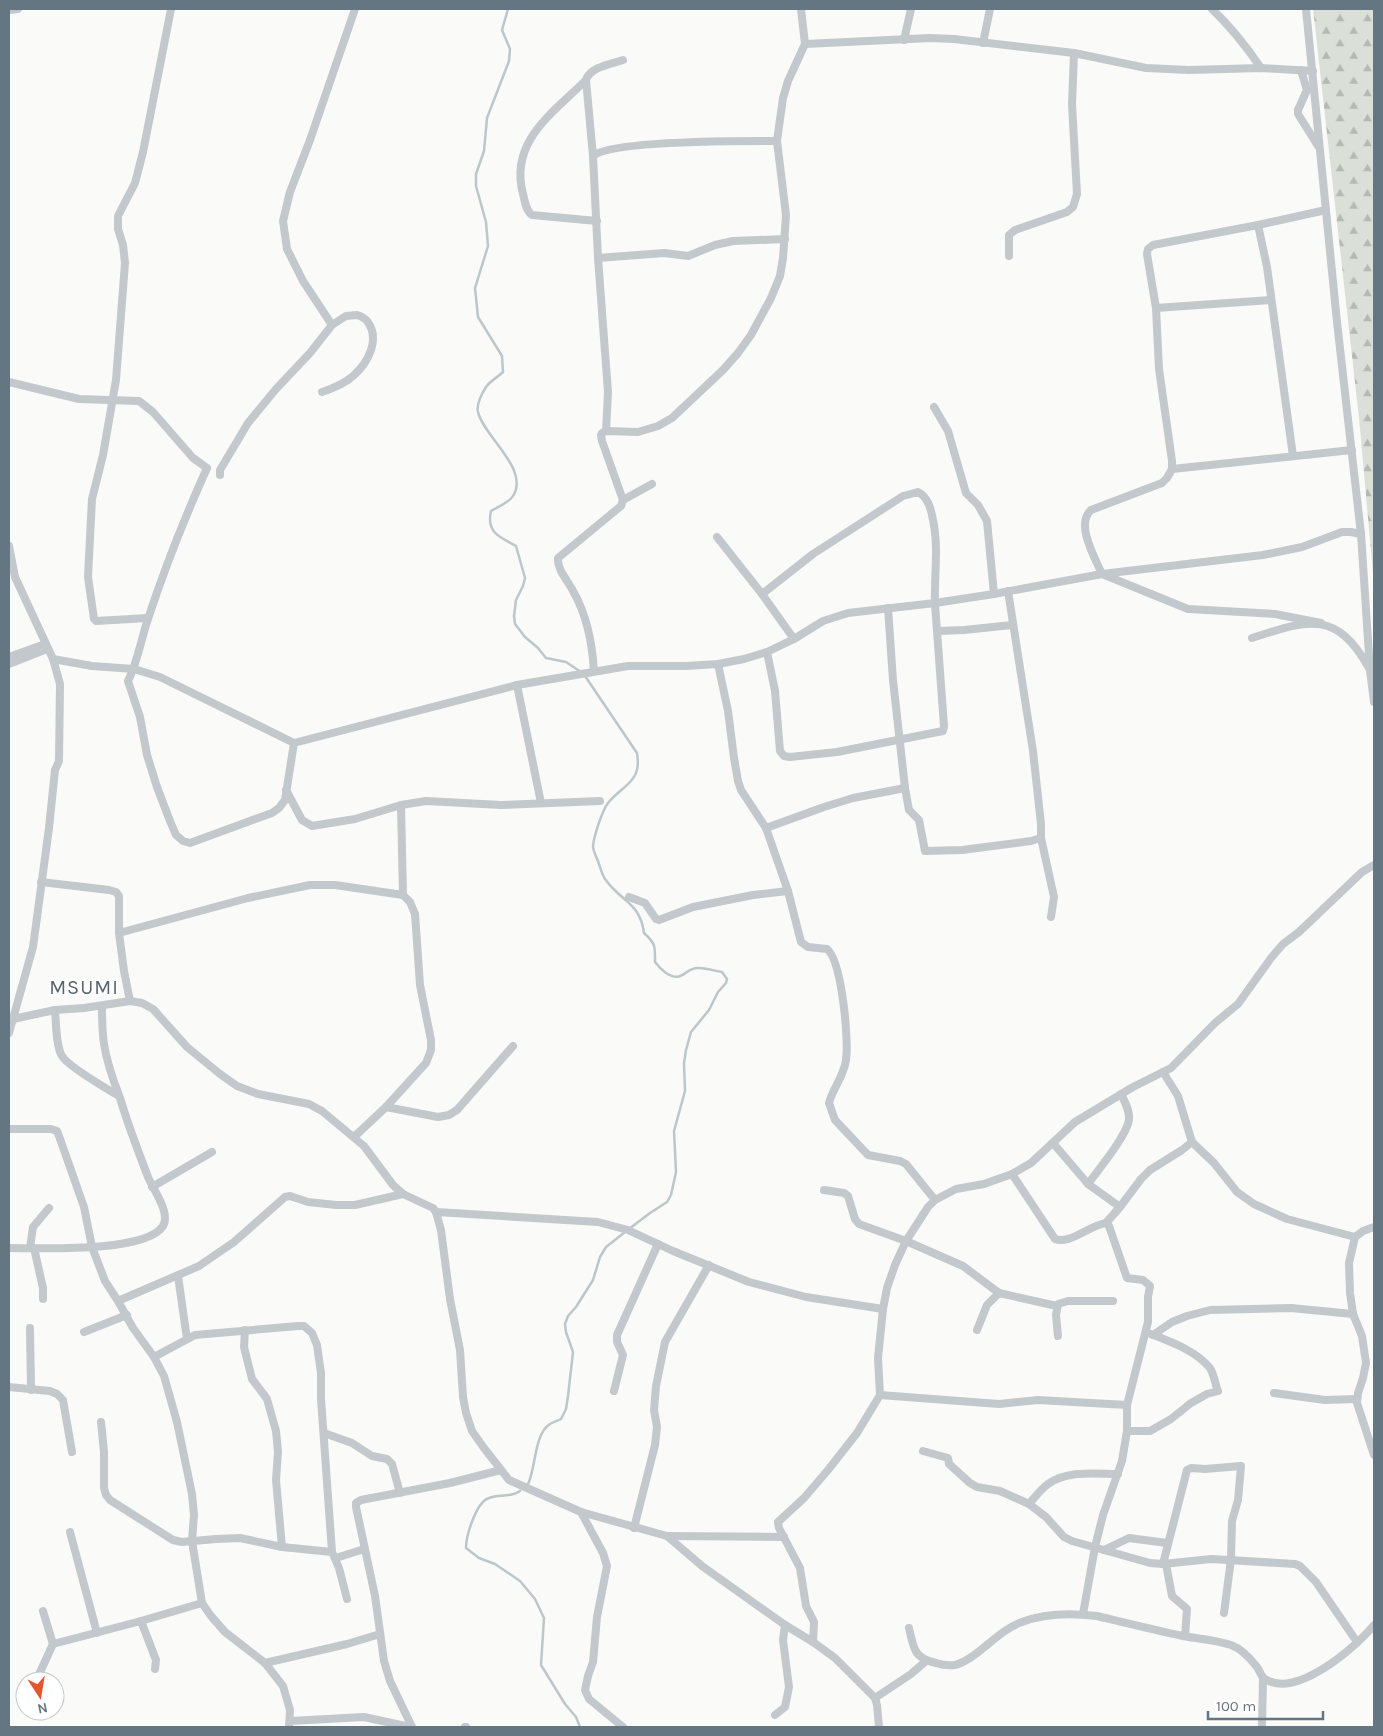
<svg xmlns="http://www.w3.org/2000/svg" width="1383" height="1736" font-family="Karla,sans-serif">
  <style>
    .forest { fill: url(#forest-firs) }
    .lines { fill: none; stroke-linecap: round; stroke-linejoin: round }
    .stream { stroke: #bbc7cb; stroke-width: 2.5 }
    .minor { stroke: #c3c8cc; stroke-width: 8 }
    .labels { text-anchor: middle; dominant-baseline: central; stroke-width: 5; stroke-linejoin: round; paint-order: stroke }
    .quarter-label { font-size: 20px; letter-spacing: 1px; fill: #57646e; stroke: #fff }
  </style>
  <defs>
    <pattern id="forest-firs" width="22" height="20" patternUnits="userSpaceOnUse" patternTransform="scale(1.25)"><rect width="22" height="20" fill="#dadfd7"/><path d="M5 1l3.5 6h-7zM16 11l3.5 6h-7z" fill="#b4b9b4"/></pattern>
  </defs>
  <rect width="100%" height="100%" fill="#fafaf8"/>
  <polygon class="forest" points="1313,9 1374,9 1374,584 1359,418"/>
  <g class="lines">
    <g class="stream">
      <path d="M508 9 502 30 510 49 509 61 487 118 484 151 476 174V186L486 222 488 246 475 288 478 317 502 356 503 372C498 377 490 381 486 387 482 393 476 405 478 412 484 437 530 469 513 496 509 503 497 507 491 511 486 533 500 537 516 546L525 578 523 586 516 600 514 616 515 624 525 637 538 648 546 658 566 662 581 672"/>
      <path d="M585 676 637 753C642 782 624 784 608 803 602 811 594 836 593 846 593 851 596 856 598 861 600 867 602 874 605 879 621 902 640 902 644 933 656 944 655 946 655 962 658 966 662 970 666 973 683 984 684 968 698 968 706 968 715 971 722 972L727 979 726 983 718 992 709 1010 691 1032 686 1050 684 1063 685 1091 674 1131 676 1172 671 1195 667 1202 650 1213 629 1229"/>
      <path d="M528 1484C536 1468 534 1434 550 1424 553 1422 557 1421 561 1419L566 1409 568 1396 573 1352 566 1332 565 1324 568 1316 576 1307 593 1280 600 1257 606 1247 625 1232"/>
      <path d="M520 1491C510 1498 499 1494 489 1498 476 1502 466 1536 466 1548L479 1558 495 1564 520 1581 535 1599 544 1618 541 1665 565 1704 576 1717 580 1727"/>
    </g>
    <g class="minor">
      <path d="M1212 9C1231 27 1246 46 1261 68"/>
      <polyline points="1306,9 1337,322 1361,534 1370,670 1374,702"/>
      <polyline points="9,10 18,9"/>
      <polyline points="904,40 911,9"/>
      <polyline points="983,43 990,9"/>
      <polyline points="805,44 930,38 954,39 1074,53 1146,68 1189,70 1261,68 1313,71"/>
      <polyline points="1301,70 1307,90 1298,110 1298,114 1318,146"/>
      <path d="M586 80C553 113 509 141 523 194 525 202 526 211 532 215L597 221"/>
      <path d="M593 156 586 80C590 67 611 64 623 60"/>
      <polyline points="1258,225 1267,267 1293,456"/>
      <polyline points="1009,256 1009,235 1015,230 1067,212 1073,207 1077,194 1072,104 1074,53"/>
      <polyline points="598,258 664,253 688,256 715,245 733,241 785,239"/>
      <polyline points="1156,308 1271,300"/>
      <polyline points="332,325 303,281 287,249 283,221 290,192 310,140 355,9"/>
      <path d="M9 382 79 399 139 401 153 412 193 458 207 468C185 517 165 567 148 619 141 639 138 661 128 681L140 717 147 755 157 787 170 821 176 835 183 841 190 843 272 813 279 808 285 800 294 743"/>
      <polyline points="934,407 948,431 966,493 978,505 987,521 994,594"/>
      <path d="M606 431 608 392 598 258 593 156C611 140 746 141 777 141"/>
      <polyline points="1172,469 1352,450"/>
      <path d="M220 475V470L248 423 276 389 310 353 332 325 346 316 357 315C360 316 365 318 367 321 381 339 368 363 353 376 344 384 334 388 322 392"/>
      <polyline points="623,500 652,484"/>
      <polyline points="717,537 762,594 794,639"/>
      <polyline points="9,546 15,577 53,659 60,684 59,761 55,770 49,828 33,947 9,1033"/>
      <path d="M762 594 813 554 903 496 918 492C928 497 931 509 933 520 939 548 934 576 935 604 938 645 941 686 944 726L943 731 837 752 790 757 784 756 780 751 775 691 767 652"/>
      <polyline points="888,608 893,680 905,788 909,810 919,820 925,851 962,850 1031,841 1041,838 1041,824 1033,751 1008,591"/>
      <polyline points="148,618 96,621 94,619 88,577 92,499 103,455 116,380 125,263 123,245 118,229 118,216 135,183 143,152 171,9"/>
      <path d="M1321 623 1275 614 1188 609 1102 574C1095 558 1075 524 1091 510L1162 483 1167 478 1172 469V461L1159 369 1156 308 1147 254 1148 249 1153 245 1258 225 1326 210"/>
      <polyline points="938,631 964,630 1012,625"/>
      <path d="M1252 638C1308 620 1336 609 1369 668"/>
      <polyline points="9,657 45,644"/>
      <polyline points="53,659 92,666 134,669 160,677 294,743 517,685 628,666 686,666 718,664 744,659 767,652 794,639 823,621 848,613 935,603 994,594 1102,574 1263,555 1302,547 1342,532 1351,532 1361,534"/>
      <polyline points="9,664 47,649"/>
      <path d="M718 664 728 711 734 758 738 781 741 790 766 828 788 891 801 942 808 947 827 949C842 961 849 1041 846 1060 844 1076 833 1088 829 1103L835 1120 868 1155 900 1161 906 1164 935 1200"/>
      <path d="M594 671C592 642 587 615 572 589 567 580 557 569 558 558L621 506 623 500 602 441 601 435 602 433 606 431 638 432 658 426 672 418 723 370 738 353 751 335 771 298 780 276 783 258 786 215 777 141 783 98 788 81 805 44 801 9"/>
      <polyline points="517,685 541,803"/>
      <polyline points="286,790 302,820 312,826 355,819 401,805 426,801 501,805 600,801"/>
      <polyline points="401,805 403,895"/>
      <polyline points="766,828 824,807 853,798 905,788"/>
      <polyline points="1041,838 1054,897 1051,917"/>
      <polyline points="41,882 109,890 116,892 119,896 119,933 124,971 130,1001"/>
      <polyline points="629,897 645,903 656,919 659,920 693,907 753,895 788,891"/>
      <polyline points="119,933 248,898 310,885 335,885 403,895 410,902 415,914 420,985 431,1040 431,1050 426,1063 386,1107 354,1137"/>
      <path d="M55 1010C56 1021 56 1047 62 1056 68 1066 107 1089 119 1096"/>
      <polyline points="13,1019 55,1010 84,1008 130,1001 142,1003 153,1009 187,1047 220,1074 237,1086 258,1094 309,1104 322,1111 364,1146 393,1185 403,1194 433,1208 436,1212 441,1230 450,1299 460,1350 463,1397 466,1413 472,1431 484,1448 509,1480 581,1512 667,1536 702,1566 785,1625 813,1642 835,1658 875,1698 877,1705 879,1727"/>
      <polyline points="1163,1072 1178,1096 1192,1142 1214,1163 1237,1192 1254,1204 1287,1219 1355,1237"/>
      <polyline points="386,1107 438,1117 449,1115 457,1110 513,1046"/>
      <polyline points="9,1129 51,1129 57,1131 59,1136 84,1207 92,1247 105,1281 118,1301 133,1328 154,1357 164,1376 177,1422 192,1494 194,1515 192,1541 202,1603 211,1616 225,1632 265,1663 283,1686 290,1710 289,1727"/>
      <polyline points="1053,1143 1088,1184 1120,1207"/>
      <path d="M1012 1174 1055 1239C1069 1245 1090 1225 1106 1223L1109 1226 1127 1278 1143 1280 1150 1286 1148 1297V1322L1127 1405V1431L1122 1461 1103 1515 1095 1547 1083 1614"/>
      <path d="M1088 1184C1098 1170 1126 1137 1129 1120 1130 1111 1125 1102 1121 1094"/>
      <polyline points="152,1187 212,1152"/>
      <polyline points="824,1190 844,1193 848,1196 855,1219 859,1224 906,1241 963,1266 999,1293 1057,1306"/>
      <polyline points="436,1212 598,1222 628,1230 673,1251 749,1282 806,1297 883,1309"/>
      <polyline points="1106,1223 1120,1207 1141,1179 1150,1170 1182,1150 1192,1142"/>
      <polyline points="1374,1227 1363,1231 1355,1237 1349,1263 1350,1293 1353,1314 1362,1336 1366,1363 1363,1378 1358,1393 1357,1403 1374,1455"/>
      <path d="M9 1248C39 1248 146 1253 163 1226 171 1213 153 1189 148 1177 138 1151 128 1125 120 1098 113 1080 107 1063 104 1044 102 1031 102 1018 102 1006"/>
      <polyline points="30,1248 33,1227 49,1208"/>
      <polyline points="34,1248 43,1288 43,1299"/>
      <polyline points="178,1276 187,1339"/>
      <polyline points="118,1301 199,1266 234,1242 285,1197 290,1196 308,1202 336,1205 355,1205 403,1194"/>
      <polyline points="30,1328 31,1390"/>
      <polyline points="245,1330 244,1347 252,1379 267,1399 276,1431 278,1452 276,1480 282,1547"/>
      <polyline points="977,1330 987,1305 999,1293"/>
      <polyline points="84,1332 127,1315"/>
      <polyline points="1153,1335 1172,1322 1187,1316 1210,1310 1291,1308 1353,1314"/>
      <polyline points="1058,1336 1056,1315 1058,1304 1068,1301 1113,1301"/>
      <polyline points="154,1357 195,1335 298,1326 304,1326 312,1333 317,1345 321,1373 321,1399 332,1552"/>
      <polyline points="9,1387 50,1391 57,1394 63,1400 72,1452"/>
      <polyline points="614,1391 623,1355 617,1342 617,1335 658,1244"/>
      <polyline points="1274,1393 1325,1400 1357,1399"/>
      <polyline points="880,1395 999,1404 1038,1400 1127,1405"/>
      <polyline points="101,1422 104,1452 104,1488 106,1495 110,1500 173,1540 182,1542 216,1539 240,1538 282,1547 332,1552 339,1568 347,1599"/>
      <path d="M1127 1431H1150L1171 1419 1191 1403 1207 1394 1218 1391C1215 1384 1214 1374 1210 1368 1195 1350 1171 1342 1151 1334"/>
      <polyline points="324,1433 352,1443 372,1456 387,1459 392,1464 400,1493"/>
      <polyline points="923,1451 948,1458 949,1464 970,1483 977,1487 1000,1491 1029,1504 1046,1517 1064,1537 1072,1541 1150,1563 1163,1564 1211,1559 1295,1564 1300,1566 1316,1582 1357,1642"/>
      <path d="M1029 1504C1035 1497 1041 1489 1048 1484 1068 1470 1095 1474 1118 1474"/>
      <polyline points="581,1512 603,1553 607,1566 597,1617 593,1662 588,1676 585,1690 589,1699 623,1727"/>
      <polyline points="634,1528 655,1445 657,1427 654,1410 656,1386 665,1342 709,1265"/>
      <polyline points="70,1532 97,1633"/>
      <polyline points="667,1536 784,1537"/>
      <polyline points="1104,1550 1129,1538 1167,1543"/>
      <polyline points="336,1558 364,1549"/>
      <polyline points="1163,1564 1187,1470 1191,1468 1205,1469 1241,1466 1238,1500 1232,1521 1231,1559 1224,1613"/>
      <polyline points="1166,1564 1172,1596 1187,1609 1185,1636"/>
      <polyline points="43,1611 53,1644 141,1621 202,1603"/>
      <polyline points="141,1621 156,1660 155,1669"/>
      <path d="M909 1628C914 1648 913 1658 936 1663 942 1665 948 1666 955 1665 976 1660 998 1630 1022 1622 1045 1613 1073 1613 1097 1616 1126 1623 1154 1630 1183 1636 1199 1639 1215 1640 1231 1645 1242 1649 1250 1658 1257 1667 1260 1671 1261 1677 1265 1679 1296 1699 1355 1648 1374 1625"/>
      <polyline points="813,1642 814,1622 806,1606 800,1568 779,1528 778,1522 804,1498 828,1470 857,1433 880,1395 878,1358 883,1309 887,1288 895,1265 906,1241 928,1207 935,1200 956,1189 984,1184 1012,1174 1031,1163 1075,1122 1133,1087 1171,1068 1215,1023 1238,1004 1271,958 1283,944 1299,932 1362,872 1374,865"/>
      <polyline points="265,1663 347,1644 380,1634"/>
      <polyline points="36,1681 53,1644"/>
      <polyline points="875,1698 911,1674 926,1661"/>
      <polyline points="775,1715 785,1707 789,1687 783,1640 785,1625"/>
      <polyline points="290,1721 364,1717 410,1727"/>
      <polyline points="412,1727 390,1681 384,1661 375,1596 356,1507 356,1503 361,1500 450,1483 501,1470"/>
      <polyline points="465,1727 466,1727"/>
      <polyline points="1262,1727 1263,1678"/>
    </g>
  </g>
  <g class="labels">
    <g class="quarter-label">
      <text x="84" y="987">MSUMI</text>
    </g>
  </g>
  <rect width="1383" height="1736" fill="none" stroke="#657683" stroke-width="20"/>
  <g transform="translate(40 1696) rotate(168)"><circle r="24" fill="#ffffff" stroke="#c1c8cd"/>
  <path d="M0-4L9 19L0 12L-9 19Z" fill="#e4572e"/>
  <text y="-8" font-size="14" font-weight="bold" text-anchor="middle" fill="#657683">N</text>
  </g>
  <path d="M1208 1711v8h115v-8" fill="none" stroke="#657683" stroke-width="2.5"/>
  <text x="1216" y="1711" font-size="15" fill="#657683" stroke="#ffffff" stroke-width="4" paint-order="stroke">100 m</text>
</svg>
